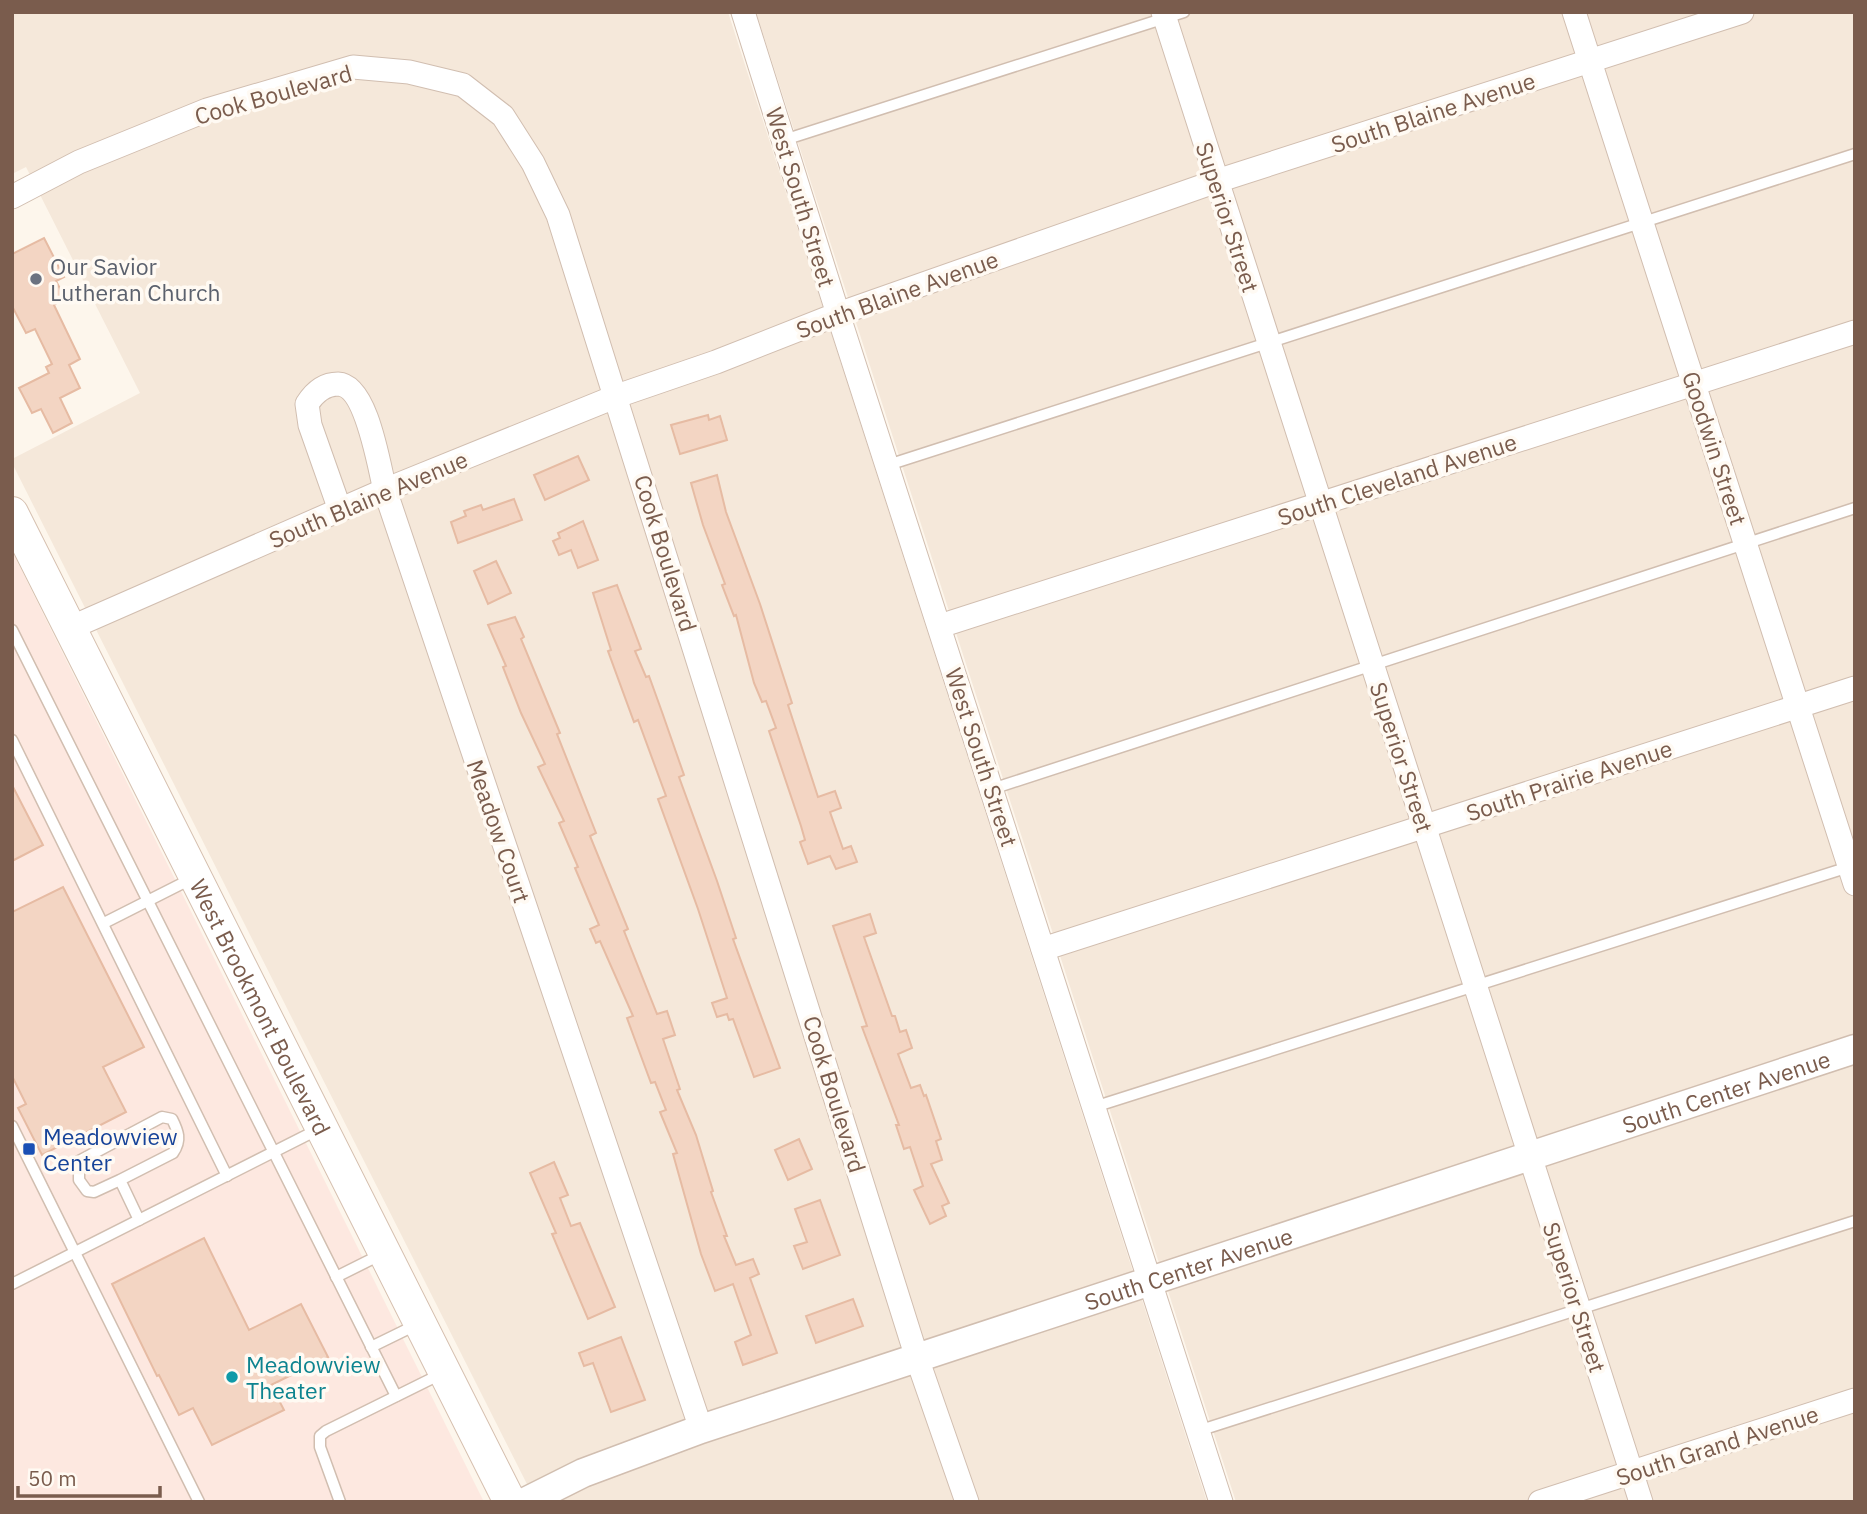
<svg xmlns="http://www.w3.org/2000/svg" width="1867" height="1514" font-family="'IBM Plex Sans',sans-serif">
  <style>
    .residential { fill: #f5e8da }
    .commercial { fill: #fde8e0 }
    .building { fill: #f3d5c3; stroke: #e6bba3; stroke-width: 2 }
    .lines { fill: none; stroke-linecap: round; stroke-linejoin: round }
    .service-casing { stroke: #d1beb0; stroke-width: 13 }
    .minor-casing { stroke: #d1beb0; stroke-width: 25 }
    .tertiary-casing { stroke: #d1beb0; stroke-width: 31 }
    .secondary-casing { stroke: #d6c0b0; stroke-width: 34 }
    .service { stroke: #fff; stroke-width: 10 }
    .minor { stroke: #fff; stroke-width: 23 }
    .tertiary { stroke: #fff; stroke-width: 28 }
    .secondary { stroke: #fff; stroke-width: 32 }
    .worship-dot { fill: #6b7280; stroke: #fffaf3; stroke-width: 2.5 }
    .transit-dot { fill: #1a4fb4; stroke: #fffaf3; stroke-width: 2.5 }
    .culture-dot { fill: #0f9aa8; stroke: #fffaf3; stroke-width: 2.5 }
    .labels { text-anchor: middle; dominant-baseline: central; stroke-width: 7; stroke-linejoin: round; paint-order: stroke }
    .street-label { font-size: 23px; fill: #7a5c4d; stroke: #fffaf3 }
    .worship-label { font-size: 23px; fill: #5b616d; stroke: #fffaf3; text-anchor: start }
    .transit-label { font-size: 23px; fill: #164399; stroke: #fffaf3; text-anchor: start }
    .culture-label { font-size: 23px; fill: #0d838f; stroke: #fffaf3; text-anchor: start }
  </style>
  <rect width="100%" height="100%" fill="#fdf6ec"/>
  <g class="residential">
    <polygon points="12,12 728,12 1207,1502 536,1502 12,463 12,459 140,393 26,167 12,174"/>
    <polygon points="756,12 1855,12 1855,1502 1236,1502"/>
  </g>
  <polygon class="commercial" points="12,551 483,1500 479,1502 12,1502"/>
  <g class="building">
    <polygon points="44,238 64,277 56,281 65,298 54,305 80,359 69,365 80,388 60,398 72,423 53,433 41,409 32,413 19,388 49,373 46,367 52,364 35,329 26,333 12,306 12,254"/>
    <polygon points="708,415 709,420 720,416 727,440 680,454 671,425"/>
    <polygon points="578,456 589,480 545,500 534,475"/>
    <polygon points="717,475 726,512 760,604 792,703 788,705 818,797 835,791 841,808 830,812 843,849 851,846 857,862 836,869 830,856 808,864 800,842 805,840 801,826 769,731 776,728 766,701 762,702 754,683 736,615 734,616 722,585 725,584 703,525 691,483"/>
    <polygon points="514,499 522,520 458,543 451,522 466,516 464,511 481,505 483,510"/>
    <polygon points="583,521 598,560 578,568 571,550 559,555 553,541 560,538 558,533"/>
    <polygon points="496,561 511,593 488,604 474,571"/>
    <polygon points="617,585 641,649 635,651 646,677 649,676 662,712 684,775 679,777 717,881 736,938 733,939 780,1068 754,1077 733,1019 729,1020 727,1014 717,1017 712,1003 727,998 698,909 658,799 666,796 638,720 634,722 608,651 611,650 593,593"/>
    <polygon points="515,617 524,637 521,639 560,733 557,734 596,833 590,836 628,929 624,931 657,1014 667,1011 675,1035 663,1039 680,1089 677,1090 696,1135 713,1191 711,1192 727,1236 724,1236 736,1265 753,1259 759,1274 750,1278 777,1353 743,1365 735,1342 751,1335 733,1284 715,1291 701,1254 673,1154 677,1153 660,1112 666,1110 655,1082 651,1083 638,1048 627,1018 633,1016 600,941 596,943 590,929 599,925 575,868 578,867 559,823 564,821 538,767 545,764 521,713 503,667 506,666 488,625"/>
    <polygon points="12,785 43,845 12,861"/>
    <polygon points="63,887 144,1047 103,1067 126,1112 42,1155 18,1108 26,1104 12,1076 12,912"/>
    <polygon points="870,914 876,933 864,937 892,1016 895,1016 900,1032 906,1030 912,1048 898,1054 911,1088 920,1085 924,1096 926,1095 941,1139 936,1141 942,1160 931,1164 949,1203 942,1206 946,1216 930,1224 914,1190 923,1186 910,1147 904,1149 896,1125 899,1125 862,1027 867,1026 833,926"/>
    <polygon points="799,1139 812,1169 788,1180 775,1150"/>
    <polygon points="554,1162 568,1195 560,1198 571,1226 580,1223 615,1307 588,1319 552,1234 556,1233 530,1173"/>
    <polygon points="820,1200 840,1255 803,1269 794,1246 807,1242 795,1209"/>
    <polygon points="204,1238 249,1330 301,1304 328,1357 271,1385 284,1410 212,1445 193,1408 179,1415 159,1375 157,1376 112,1284"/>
    <polygon points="853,1299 863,1326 816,1343 806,1316"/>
    <polygon points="621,1337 645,1400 611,1412 593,1363 584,1366 579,1353"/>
  </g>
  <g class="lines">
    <defs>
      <g id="service">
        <polyline points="784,140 1184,12"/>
        <polyline points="888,465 1855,154"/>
        <polyline points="12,630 396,1396"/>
        <polyline points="12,740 227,1176"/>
        <polyline points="992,789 1855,508"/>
        <polyline points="104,923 193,878"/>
        <polyline points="1094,1107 1852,866"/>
        <polyline points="12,1126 199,1502"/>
        <path d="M120 1180 94 1192 87 1191 79 1180V1161L162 1117 172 1119C178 1131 182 1140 173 1153L120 1180 139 1220"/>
        <polyline points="336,1277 382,1254"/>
        <polyline points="12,1284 319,1129"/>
        <polyline points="371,1347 418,1324"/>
        <polyline points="1198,1431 1855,1221"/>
        <polyline points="340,1502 320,1447 320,1436 326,1431 443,1373"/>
      </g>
      <g id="minor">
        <polyline points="743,12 838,314 1221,1502"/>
        <polyline points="1163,12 1641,1502"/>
        <polyline points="1574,12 1855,884"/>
        <polyline points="12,197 79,162 207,110 353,67 409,72 463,85 503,116 533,163 558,215 917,1358 967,1502"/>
        <path d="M340 510 310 425 307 404C314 393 324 384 338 384 367 385 379 467 385 490L701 1429"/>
        <polyline points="940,626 1855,332"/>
        <polyline points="70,628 385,490 617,396 716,362 838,314 1217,181 1742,12"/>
        <polyline points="1043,949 1855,688"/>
        <polyline points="1540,1502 1855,1400"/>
      </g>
      <g id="tertiary">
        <path id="s1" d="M525 1502 583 1473 701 1429 1855 1049"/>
      </g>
      <g id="secondary">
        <path id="s2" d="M12 513 510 1502"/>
      </g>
    </defs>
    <use href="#service" class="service-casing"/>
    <use href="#minor" class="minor-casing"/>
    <use href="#tertiary" class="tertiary-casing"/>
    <use href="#secondary" class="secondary-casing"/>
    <use href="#service" class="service"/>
    <use href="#minor" class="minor"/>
    <use href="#tertiary" class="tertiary"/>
    <use href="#secondary" class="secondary"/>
  </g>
  <circle class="worship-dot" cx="36" cy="279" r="7"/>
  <rect class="transit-dot" x="22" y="1142" width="14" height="14" rx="3.5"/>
  <circle class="culture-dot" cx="232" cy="1377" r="7"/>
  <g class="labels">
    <g class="street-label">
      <text transform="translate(273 94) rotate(-16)">Cook Boulevard</text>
      <text transform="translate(1433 112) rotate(-18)">South Blaine Avenue</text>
      <text transform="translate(801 197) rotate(73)">West South Street</text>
      <text transform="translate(1228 217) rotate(72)">Superior Street</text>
      <text transform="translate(897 294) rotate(-20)">South Blaine Avenue</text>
      <text transform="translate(1715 448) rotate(72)">Goodwin Street</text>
      <text transform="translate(1397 479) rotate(-18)">South Cleveland Avenue</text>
      <text transform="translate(368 499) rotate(-23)">South Blaine Avenue</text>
      <text transform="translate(666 553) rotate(73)">Cook Boulevard</text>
      <text transform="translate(982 757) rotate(72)">West South Street</text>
      <text transform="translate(1402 757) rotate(72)">Superior Street</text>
      <text transform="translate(1569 780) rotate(-18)">South Prairie Avenue</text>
      <text transform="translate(499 831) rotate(71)">Meadow Court</text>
      <text stroke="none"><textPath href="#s2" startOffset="553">West Brookmont Boulevard</textPath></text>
      <text stroke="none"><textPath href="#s1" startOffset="1270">South Center Avenue</textPath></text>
      <text transform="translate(835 1094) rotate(73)">Cook Boulevard</text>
      <text stroke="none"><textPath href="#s1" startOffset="704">South Center Avenue</textPath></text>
      <text transform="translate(1575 1297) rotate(72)">Superior Street</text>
      <text transform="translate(1717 1445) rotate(-18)">South Grand Avenue</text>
    </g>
    <g class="worship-label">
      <text x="50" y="266">Our Savior<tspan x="50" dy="26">Lutheran Church</tspan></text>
    </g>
    <g class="transit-label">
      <text x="43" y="1136">Meadowview<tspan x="43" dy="26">Center</tspan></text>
    </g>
    <g class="culture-label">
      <text x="246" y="1364">Meadowview<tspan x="246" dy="26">Theater</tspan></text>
    </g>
  </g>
  <rect width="1867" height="1514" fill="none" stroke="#7a5c4d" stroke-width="28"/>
  <path d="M18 1486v10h142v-10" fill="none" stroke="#7a5c4d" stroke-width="3.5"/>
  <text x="28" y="1486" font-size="21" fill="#7a5c4d" stroke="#fffaf3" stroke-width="5" paint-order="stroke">50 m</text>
</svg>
